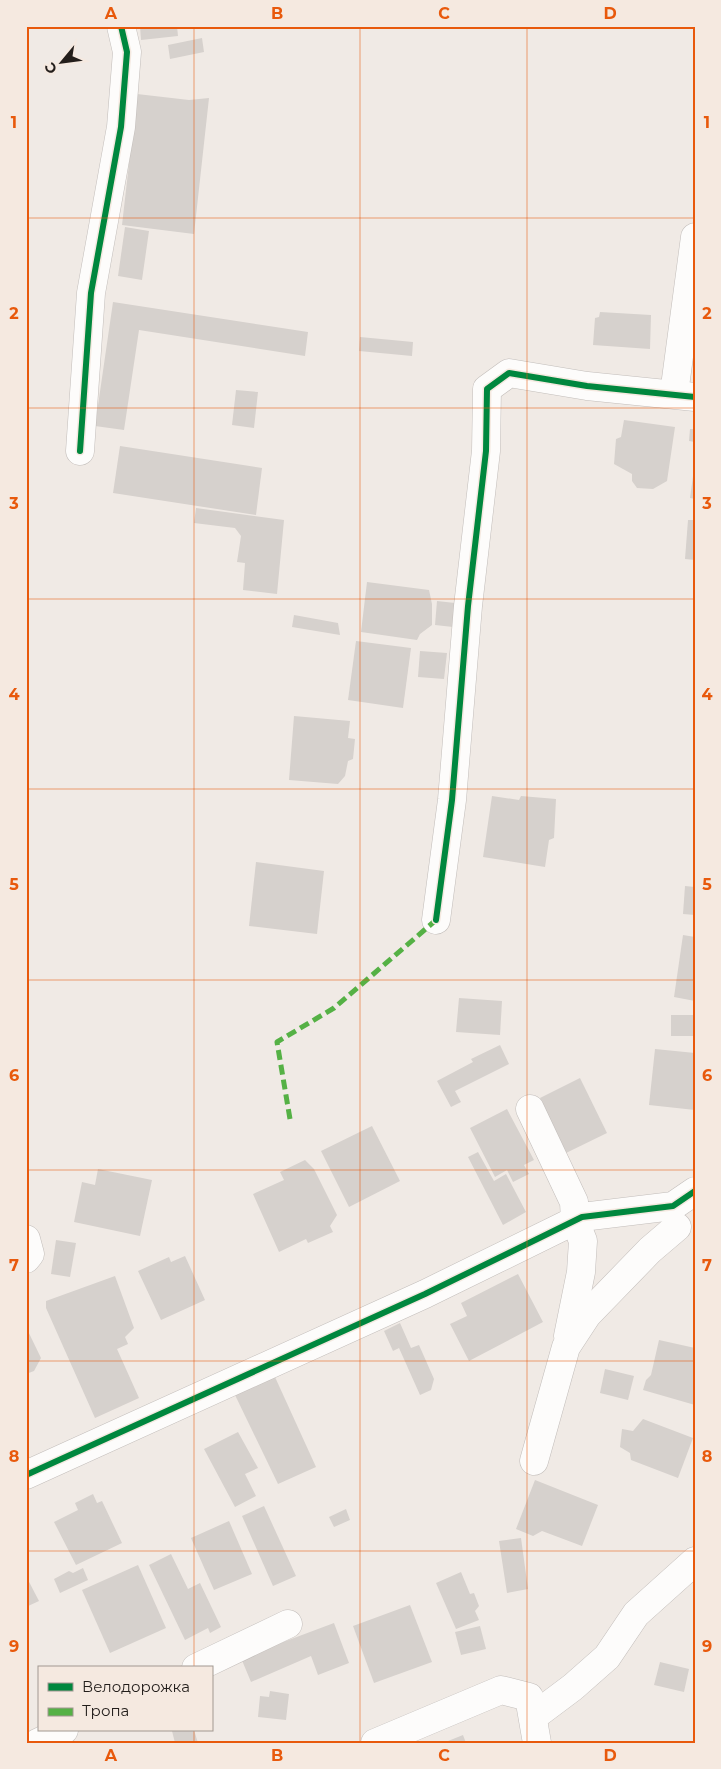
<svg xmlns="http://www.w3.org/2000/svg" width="721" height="1769" font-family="Montserrat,sans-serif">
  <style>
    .building { fill: #d6d1cd }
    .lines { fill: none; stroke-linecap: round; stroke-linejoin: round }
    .minor-casing { stroke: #c2bdba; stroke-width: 29 }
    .minor { stroke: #fdfcfb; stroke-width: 28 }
    .quiet { stroke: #55b145; stroke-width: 5; stroke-dasharray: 10 5; stroke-linecap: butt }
    .cycleway-casing { stroke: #f5e9e0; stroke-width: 9 }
    .cycleway { stroke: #00873e; stroke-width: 6 }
    .grid { fill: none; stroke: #e8590c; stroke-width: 1; stroke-opacity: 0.55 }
    .neatline { fill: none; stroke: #e8590c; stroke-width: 2 }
    .grid-label { font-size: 16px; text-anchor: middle; font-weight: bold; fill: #e8590c }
  </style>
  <rect width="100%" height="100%" fill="#f0eae5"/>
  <g class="building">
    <polygon points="140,26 177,26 178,36 141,40"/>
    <polygon points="202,38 204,52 170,59 168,45"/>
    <polygon points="137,94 189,100 209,98 194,234 122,225"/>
    <polygon points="125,227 149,231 142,280 118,276"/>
    <polygon points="113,302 308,332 305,356 139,330 124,430 95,426"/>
    <polygon points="600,312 651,315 650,349 593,345 595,318 599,317"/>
    <polygon points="360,337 413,342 412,356 359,351"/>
    <polygon points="236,390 258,392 254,428 232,425"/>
    <polygon points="624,420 675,427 667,481 653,489 637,488 632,481 632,474 614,464 616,439 621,437"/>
    <polygon points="690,429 695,429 695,442 689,441"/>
    <polygon points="120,446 262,468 256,515 113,493"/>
    <polygon points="694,469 695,469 695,499 690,498"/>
    <polygon points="196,508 284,520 277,594 243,590 245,563 237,562 241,536 235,528 194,523"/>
    <polygon points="688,520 695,520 695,560 685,559"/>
    <polygon points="367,582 429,590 432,604 432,625 420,634 417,640 361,632"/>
    <polygon points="437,601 455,603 453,627 435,625"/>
    <polygon points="294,615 338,623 340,635 292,627"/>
    <polygon points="356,641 411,648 403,708 348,700"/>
    <polygon points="420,651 447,653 444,679 418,677"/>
    <polygon points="294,716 350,721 348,738 355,739 353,759 348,761 345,776 338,784 289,780"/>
    <polygon points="492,796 519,800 521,796 556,799 554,838 549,840 545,867 483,857"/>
    <polygon points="256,862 324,871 317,934 249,926"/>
    <polygon points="685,886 695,887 695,915 683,914"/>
    <polygon points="683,935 695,937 695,1001 674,997"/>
    <polygon points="459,998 502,1001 500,1035 456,1032"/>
    <rect x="671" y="1015" width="22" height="21"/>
    <polygon points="500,1045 509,1064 455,1091 461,1102 451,1107 437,1081 473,1062 471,1059"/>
    <polygon points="655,1049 695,1053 695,1110 649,1105"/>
    <polygon points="580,1078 607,1133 566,1153 540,1098"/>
    <polygon points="507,1109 534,1160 524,1165 529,1174 513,1182 507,1170 495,1177 470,1128"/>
    <polygon points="372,1126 400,1181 349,1207 321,1151"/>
    <polygon points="478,1152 494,1181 506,1174 526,1212 503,1225 468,1157"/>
    <polygon points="305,1160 314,1169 337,1215 330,1226 333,1232 308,1243 306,1239 279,1252 253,1194 284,1180 280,1172"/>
    <polygon points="98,1169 152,1180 140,1236 74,1222 82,1182 95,1185"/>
    <polygon points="56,1240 76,1243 70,1277 51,1274"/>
    <polygon points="185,1256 205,1300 161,1320 138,1271 169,1257 171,1262"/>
    <polygon points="518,1274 543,1322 469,1361 450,1324 467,1316 461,1303"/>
    <polygon points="115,1276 134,1328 125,1337 128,1344 117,1349 139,1398 95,1418 46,1308 46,1301"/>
    <polygon points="400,1323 411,1348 419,1345 434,1379 431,1390 420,1395 399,1348 393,1351 384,1331"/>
    <polygon points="26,1327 41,1358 34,1371 26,1374"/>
    <polygon points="659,1340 695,1348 695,1405 643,1390 646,1380 651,1375"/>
    <polygon points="605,1369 634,1376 628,1400 600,1393"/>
    <polygon points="275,1377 316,1467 278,1484 235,1395"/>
    <polygon points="643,1419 693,1438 678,1478 631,1460 630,1453 620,1447 622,1429 633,1431"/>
    <polygon points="238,1432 258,1468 245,1474 256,1496 235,1507 204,1449"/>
    <polygon points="535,1480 598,1505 582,1546 542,1531 533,1536 516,1529"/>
    <polygon points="93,1494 97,1503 102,1501 122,1543 76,1565 54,1522 78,1510 75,1503"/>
    <polygon points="264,1506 296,1576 273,1586 242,1516"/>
    <polygon points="346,1509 350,1520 334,1527 329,1517"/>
    <polygon points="229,1521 252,1574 214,1590 191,1538"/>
    <polygon points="521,1538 528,1589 507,1593 499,1541"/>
    <polygon points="171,1554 188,1589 200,1583 221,1627 210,1633 208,1628 185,1640 149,1565"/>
    <polygon points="138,1565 166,1628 110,1653 82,1590"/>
    <polygon points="83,1568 88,1580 60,1593 54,1579 69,1571 73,1573"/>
    <polygon points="461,1572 470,1594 474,1593 479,1606 475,1611 479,1620 456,1629 436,1583"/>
    <polygon points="26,1576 39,1601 26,1607"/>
    <polygon points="410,1605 432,1662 374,1683 353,1626"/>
    <polygon points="334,1623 349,1663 318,1675 311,1656 251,1682 241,1658"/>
    <polygon points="480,1626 486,1649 461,1655 455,1632"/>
    <polygon points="660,1662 689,1669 684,1692 654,1685"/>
    <polygon points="270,1691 289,1694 286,1720 258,1717 260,1696 269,1697"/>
    <polygon points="194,1730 198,1743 175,1743 172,1731"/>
    <polygon points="463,1735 466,1743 443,1743"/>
  </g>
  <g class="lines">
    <defs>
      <g id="minor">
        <polyline points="674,394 695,237"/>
        <polyline points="80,451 91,293 121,127 127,52 121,26"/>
        <polyline points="436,920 452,800 468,606 486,451 487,389 509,373 587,386 695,397"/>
        <polyline points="530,1109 574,1202 575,1221 583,1241 581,1272 568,1336"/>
        <polyline points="26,1239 30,1254 26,1259"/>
        <polyline points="534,1461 566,1347 587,1315 650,1250 677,1227"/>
        <polyline points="26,1475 425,1294 582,1217 673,1206 695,1191"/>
        <polyline points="196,1668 288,1624"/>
        <polyline points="533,1717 573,1687 607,1657 636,1614 695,1561"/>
        <polyline points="37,1743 64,1730"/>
        <polyline points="375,1743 501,1690 529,1697 537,1743"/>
      </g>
    </defs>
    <use href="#minor" class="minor-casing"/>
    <use href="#minor" class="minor"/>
    <polyline class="quiet" points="290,1119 277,1042 334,1008 436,920"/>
    <defs>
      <g id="cycleway">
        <polyline points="80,451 91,293 121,127 127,52 121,26"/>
        <polyline points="436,920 452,800 468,606 486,451 487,389 509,373 587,386 695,397"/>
        <polyline points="26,1475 425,1294 582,1217 673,1206 695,1191"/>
      </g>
    </defs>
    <use href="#cycleway" class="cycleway-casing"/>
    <use href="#cycleway" class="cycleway"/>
  </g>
  <path class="grid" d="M194 26V1668M360 26V1743M527 26V1743M26 218H695M26 408H695M26 599H695M26 789H695M26 980H695M26 1170H695M26 1361H695M26 1551H695M194 1730V1743"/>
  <rect width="721" height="1769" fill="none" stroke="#f5e9e0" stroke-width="55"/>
  <rect x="38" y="1666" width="175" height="65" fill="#f5e9e0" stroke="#a19891"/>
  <rect x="48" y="1683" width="25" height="8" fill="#00873e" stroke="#a19891"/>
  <text x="82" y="1692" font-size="15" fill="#231e1b">Велодорожка</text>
  <rect x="48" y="1708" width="25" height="8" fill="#55b145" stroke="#a19891"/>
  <text x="82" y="1716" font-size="15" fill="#231e1b">Тропа</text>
  <g transform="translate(62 62) rotate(241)" stroke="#f5e9e0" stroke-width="4" paint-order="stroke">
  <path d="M0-4L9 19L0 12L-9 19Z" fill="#231e1b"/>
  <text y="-8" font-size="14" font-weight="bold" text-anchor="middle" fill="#231e1b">С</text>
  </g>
  <rect x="28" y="28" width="666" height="1714" class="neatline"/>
  <g class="grid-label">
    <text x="111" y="19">A</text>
    <text x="277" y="19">B</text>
    <text x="444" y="19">C</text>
    <text x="610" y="19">D</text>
    <text x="14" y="128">1</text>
    <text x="707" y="128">1</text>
    <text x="14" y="319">2</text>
    <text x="707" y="319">2</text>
    <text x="14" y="509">3</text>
    <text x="707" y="509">3</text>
    <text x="14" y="700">4</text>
    <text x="707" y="700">4</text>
    <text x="14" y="890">5</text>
    <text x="707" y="890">5</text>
    <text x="14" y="1081">6</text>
    <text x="707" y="1081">6</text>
    <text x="14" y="1271">7</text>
    <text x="707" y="1271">7</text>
    <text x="14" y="1462">8</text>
    <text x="707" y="1462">8</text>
    <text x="14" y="1652">9</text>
    <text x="707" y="1652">9</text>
    <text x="111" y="1761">A</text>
    <text x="277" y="1761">B</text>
    <text x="444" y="1761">C</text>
    <text x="610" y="1761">D</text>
  </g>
</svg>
